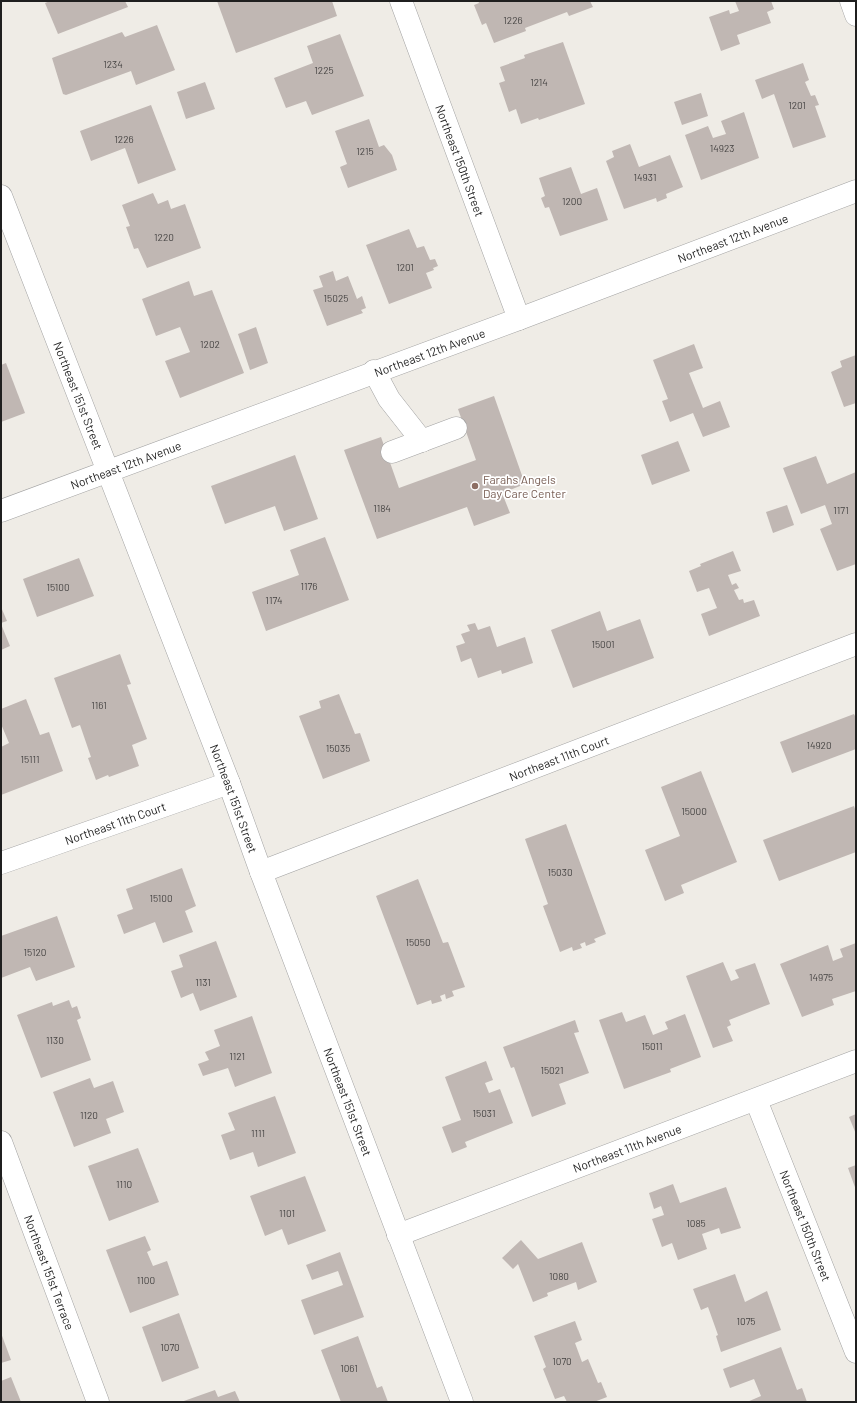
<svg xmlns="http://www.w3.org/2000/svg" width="857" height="1403" font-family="Barlow,sans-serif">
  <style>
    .building { fill: #c0b7b3 }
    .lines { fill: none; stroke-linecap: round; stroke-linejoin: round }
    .minor-casing { stroke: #a3a3a3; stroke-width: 23 }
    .minor { stroke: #fff; stroke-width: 22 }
    .education-dot { fill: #8d6e63; stroke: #fff; stroke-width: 1.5 }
    .labels { text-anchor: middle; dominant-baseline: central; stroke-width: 3.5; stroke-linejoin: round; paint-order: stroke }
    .number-label { font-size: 10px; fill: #474544 }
    .street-label { font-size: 12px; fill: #1f1f1f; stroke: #fff }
    .education-label { font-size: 12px; fill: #785e54; stroke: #fff; text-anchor: start }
  </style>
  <rect width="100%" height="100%" fill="#efece6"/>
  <g class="building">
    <polygon points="50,1 125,1 128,7 58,34 45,3"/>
    <polygon points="217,1 332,1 337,16 236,53"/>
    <polygon points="478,1 590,1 593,7 569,16 567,12 525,28 526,31 494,43 486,23 482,25 474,5 479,3"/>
    <polygon points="735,1 771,1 774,9 767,12 771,23 737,35 740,44 721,51 709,17 729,10 730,14 739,11"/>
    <polygon points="157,25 175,70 136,85 131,71 66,95 63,94 52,58 122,32 125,37"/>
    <polygon points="340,34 364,96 312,115 306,101 286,108 274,78 313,63 307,46"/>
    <polygon points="563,42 585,104 539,120 538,118 521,124 516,109 509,112 499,83 505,81 500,67 525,58 524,55"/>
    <polygon points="803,63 809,80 805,82 811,96 815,95 819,105 815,106 826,137 793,148 774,94 762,99 755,80"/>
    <polygon points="205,82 215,109 186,119 177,92"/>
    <polygon points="701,93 708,116 682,125 674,102"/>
    <polygon points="151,105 176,170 138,184 125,148 91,161 80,131"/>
    <polygon points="744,112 759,158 701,180 685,135 708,126 713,138 726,134 721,121"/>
    <polygon points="369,119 379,147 384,145 392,155 397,170 348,188 340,167 347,164 335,131"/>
    <polygon points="630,144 639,167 670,155 683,187 666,194 667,198 657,202 656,198 624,209 606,161 614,157 612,151"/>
    <polygon points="571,167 581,194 597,188 608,220 560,236 549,207 545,208 541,198 545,196 539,178"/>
    <polygon points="153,193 158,204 168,200 171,209 185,204 201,248 147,268 138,248 134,249 126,227 130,226 122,205"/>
    <polygon points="409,229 417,248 424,246 430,260 435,259 438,266 433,268 434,270 426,273 432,288 389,304 366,245"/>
    <polygon points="333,271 336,281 348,276 357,299 362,296 366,308 361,310 363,313 327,326 313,290 323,287 319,276"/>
    <polygon points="189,281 194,296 212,290 244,373 180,398 165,361 190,352 180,327 156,336 142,299"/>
    <polygon points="256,327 268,363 250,370 238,334"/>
    <polygon points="694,344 703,368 689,373 703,408 720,401 730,427 703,437 693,413 670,422 662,401 668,399 653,360"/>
    <polygon points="856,355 856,403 844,407 831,372 842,367 840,361"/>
    <polygon points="6,363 25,413 1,422 1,365"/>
    <polygon points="494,396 525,484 502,493 510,513 474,526 467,507 377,539 344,450 381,437 399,488 476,460 458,409"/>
    <polygon points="678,441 690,471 652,485 641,455"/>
    <polygon points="295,455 318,519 284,531 275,506 225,524 211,486"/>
    <polygon points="816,456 827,484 856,472 856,564 837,571 820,529 832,524 825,505 801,514 783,468"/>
    <polygon points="787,505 794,525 773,533 766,512"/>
    <polygon points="325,537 349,600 266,631 252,592 299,575 290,550"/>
    <polygon points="733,551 741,571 728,575 732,585 736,583 739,588 734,590 739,600 743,599 744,603 754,600 760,616 709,636 701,614 717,608 709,588 697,592 689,571 701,566 700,564"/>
    <polygon points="79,558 94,596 37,617 23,579"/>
    <polygon points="1,607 7,621 1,623"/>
    <polygon points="600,611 607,631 640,619 654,658 573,688 551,630"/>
    <polygon points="475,623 478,630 490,626 497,647 525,637 533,663 502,674 501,670 478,678 471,658 461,662 456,646 465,643 461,634 470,631 467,625"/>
    <polygon points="1,624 10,646 1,650"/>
    <polygon points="120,654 131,684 127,685 147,739 132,745 139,766 109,777 108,775 96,780 88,758 91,757 80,725 72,728 54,678"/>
    <polygon points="339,694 355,734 360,733 370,761 323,779 299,716 321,708 319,701"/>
    <polygon points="26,699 40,735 49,732 63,771 1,795 1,747 9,743 1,724 1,709"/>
    <polygon points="854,714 856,718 856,749 792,773 780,742"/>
    <polygon points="701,771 737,862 681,885 684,893 665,901 645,850 680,836 661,787"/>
    <polygon points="854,806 856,812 856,852 779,881 763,840"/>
    <polygon points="566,824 606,934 594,939 596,942 586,946 585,942 580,944 582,948 573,951 572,947 560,952 543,906 548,904 525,839"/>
    <polygon points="182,868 196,906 185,911 193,932 163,943 155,922 124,934 117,915 133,909 126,889"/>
    <polygon points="418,879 443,943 448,942 465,987 452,991 454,996 446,999 445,994 440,996 442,1001 432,1004 431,1000 417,1005 376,896"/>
    <polygon points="57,916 75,967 36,981 30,967 1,978 1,936"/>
    <polygon points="216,941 237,997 200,1011 193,993 181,998 171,971 183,967 179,955"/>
    <polygon points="856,943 856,991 832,999 834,1005 802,1017 780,964 828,945 833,961 843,957 840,949"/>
    <polygon points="723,962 731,981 739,978 735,970 755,963 770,1004 729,1020 731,1025 727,1027 733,1041 713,1048 686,976"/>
    <polygon points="69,1000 72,1008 77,1006 81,1018 77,1020 91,1060 41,1078 17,1015 52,1002 53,1006"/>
    <polygon points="622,1012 626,1022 645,1015 653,1035 668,1029 665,1022 685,1014 701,1057 670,1069 671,1072 624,1089 599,1020"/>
    <polygon points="252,1016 272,1073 235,1087 228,1068 203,1076 198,1064 209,1060 205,1052 220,1046 214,1030"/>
    <polygon points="575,1020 579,1032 574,1033 589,1073 559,1084 566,1104 532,1117 514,1067 511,1068 503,1047"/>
    <polygon points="486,1061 493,1080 485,1083 489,1093 500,1089 513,1123 465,1142 467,1147 452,1153 442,1127 461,1120 445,1077"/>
    <polygon points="90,1078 94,1088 113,1081 124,1112 106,1119 111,1133 74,1147 53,1092"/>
    <polygon points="275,1096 296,1153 258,1167 253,1152 230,1160 221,1135 235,1130 228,1113"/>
    <polygon points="856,1114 856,1134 849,1117"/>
    <polygon points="138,1148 159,1202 109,1221 88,1166"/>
    <polygon points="856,1165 856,1190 848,1168"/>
    <polygon points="305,1176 326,1231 288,1245 282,1229 265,1236 250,1196"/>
    <polygon points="673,1184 680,1203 726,1187 741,1228 721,1234 719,1228 702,1234 707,1249 678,1260 672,1243 662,1247 652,1219 664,1215 661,1206 654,1209 649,1193"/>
    <polygon points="145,1236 151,1250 147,1252 153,1266 167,1261 179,1295 130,1313 106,1250"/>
    <polygon points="521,1240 538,1259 582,1242 597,1282 578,1290 576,1282 547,1293 548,1296 533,1302 518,1264 513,1269 502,1258"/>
    <polygon points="340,1252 364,1317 314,1335 301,1300 343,1285 338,1271 312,1280 306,1265"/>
    <polygon points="735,1274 745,1302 767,1291 781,1330 721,1352 716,1336 718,1335 708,1307 701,1310 693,1289"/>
    <polygon points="179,1313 199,1368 162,1382 142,1327"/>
    <polygon points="575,1321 582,1340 575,1343 582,1362 588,1359 598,1383 601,1382 607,1397 594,1402 567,1402 564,1396 555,1399 543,1369 546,1367 534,1336"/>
    <polygon points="1,1333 11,1360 1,1363"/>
    <polygon points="358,1336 377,1388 382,1386 388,1402 341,1402 321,1350"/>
    <polygon points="781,1347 797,1390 802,1388 807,1402 747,1402 761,1396 754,1379 730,1388 723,1369"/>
    <polygon points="11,1377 21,1402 1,1402 1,1381"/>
    <polygon points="215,1390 218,1397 235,1391 240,1402 181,1402"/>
  </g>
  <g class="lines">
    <defs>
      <g id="minor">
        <path id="s1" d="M401 1 519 319"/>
        <polyline points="851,1 856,15"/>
        <path id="s2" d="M1 196 229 783 261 872 462 1402"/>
        <polyline points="374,371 389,399 422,441"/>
        <polyline points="392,452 456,428"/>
        <path id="s3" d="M1 511 519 319 856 191"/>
        <path id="s4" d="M1 863 229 783"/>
        <path id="s5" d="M261 872 856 644"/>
        <path id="s6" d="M756 1100 856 1352"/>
        <path id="s7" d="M1 1142 98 1402"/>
        <path id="s8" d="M398 1235 856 1061"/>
      </g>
    </defs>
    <use href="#minor" class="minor-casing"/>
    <use href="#minor" class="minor"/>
  </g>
  <circle class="education-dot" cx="475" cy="486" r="4"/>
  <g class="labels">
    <g class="number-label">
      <text x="513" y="20">1226</text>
      <text x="113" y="64">1234</text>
      <text x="324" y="70">1225</text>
      <text x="539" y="82">1214</text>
      <text x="797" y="105">1201</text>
      <text x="124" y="139">1226</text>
      <text x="722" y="148">14923</text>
      <text x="365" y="151">1215</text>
      <text x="645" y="177">14931</text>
      <text x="572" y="201">1200</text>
      <text x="164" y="237">1220</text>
      <text x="405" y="267">1201</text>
      <text x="336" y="298">15025</text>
      <text x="210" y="344">1202</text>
      <text x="382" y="508">1184</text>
      <text x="841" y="510">1171</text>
      <text x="309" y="586">1176</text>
      <text x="58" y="587">15100</text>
      <text x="274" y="600">1174</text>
      <text x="603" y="644">15001</text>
      <text x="99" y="705">1161</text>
      <text x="819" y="745">14920</text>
      <text x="338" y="748">15035</text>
      <text x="30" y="759">15111</text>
      <text x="694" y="811">15000</text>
      <text x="560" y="872">15030</text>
      <text x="161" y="898">15100</text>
      <text x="418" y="942">15050</text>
      <text x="35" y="952">15120</text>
      <text x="821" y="977">14975</text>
      <text x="203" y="982">1131</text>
      <text x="55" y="1040">1130</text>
      <text x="652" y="1046">15011</text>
      <text x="237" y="1056">1121</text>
      <text x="552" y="1070">15021</text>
      <text x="484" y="1113">15031</text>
      <text x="89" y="1115">1120</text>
      <text x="258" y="1133">1111</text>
      <text x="124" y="1184">1110</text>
      <text x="287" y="1213">1101</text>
      <text x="696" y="1223">1085</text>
      <text x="559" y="1276">1080</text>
      <text x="146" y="1280">1100</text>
      <text x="746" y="1321">1075</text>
      <text x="170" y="1347">1070</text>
      <text x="562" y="1361">1070</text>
      <text x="349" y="1368">1061</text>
    </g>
    <g class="street-label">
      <text stroke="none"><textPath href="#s1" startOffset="170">Northeast 150th Street</textPath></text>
      <text stroke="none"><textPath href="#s3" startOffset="781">Northeast 12th Avenue</textPath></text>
      <text stroke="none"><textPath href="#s3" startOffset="457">Northeast 12th Avenue</textPath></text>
      <text stroke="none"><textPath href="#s2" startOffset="214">Northeast 151st Street</textPath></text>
      <text stroke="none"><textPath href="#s3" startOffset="133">Northeast 12th Avenue</textPath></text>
      <text stroke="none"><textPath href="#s5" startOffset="319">Northeast 11th Court</textPath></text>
      <text stroke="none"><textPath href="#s2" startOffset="646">Northeast 151st Street</textPath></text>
      <text stroke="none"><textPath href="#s4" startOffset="121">Northeast 11th Court</textPath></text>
      <text stroke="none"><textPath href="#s2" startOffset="970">Northeast 151st Street</textPath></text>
      <text stroke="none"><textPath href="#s8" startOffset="245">Northeast 11th Avenue</textPath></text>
      <text stroke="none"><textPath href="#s6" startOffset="135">Northeast 150th Street</textPath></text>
      <text stroke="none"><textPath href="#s7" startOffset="139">Northeast 151st Terrace</textPath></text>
    </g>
    <g class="education-label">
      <text x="483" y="479">Farahs Angels<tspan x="483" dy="14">Day Care Center</tspan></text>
    </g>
  </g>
  <rect width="857" height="1403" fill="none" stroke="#1f1f1f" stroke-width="4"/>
</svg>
